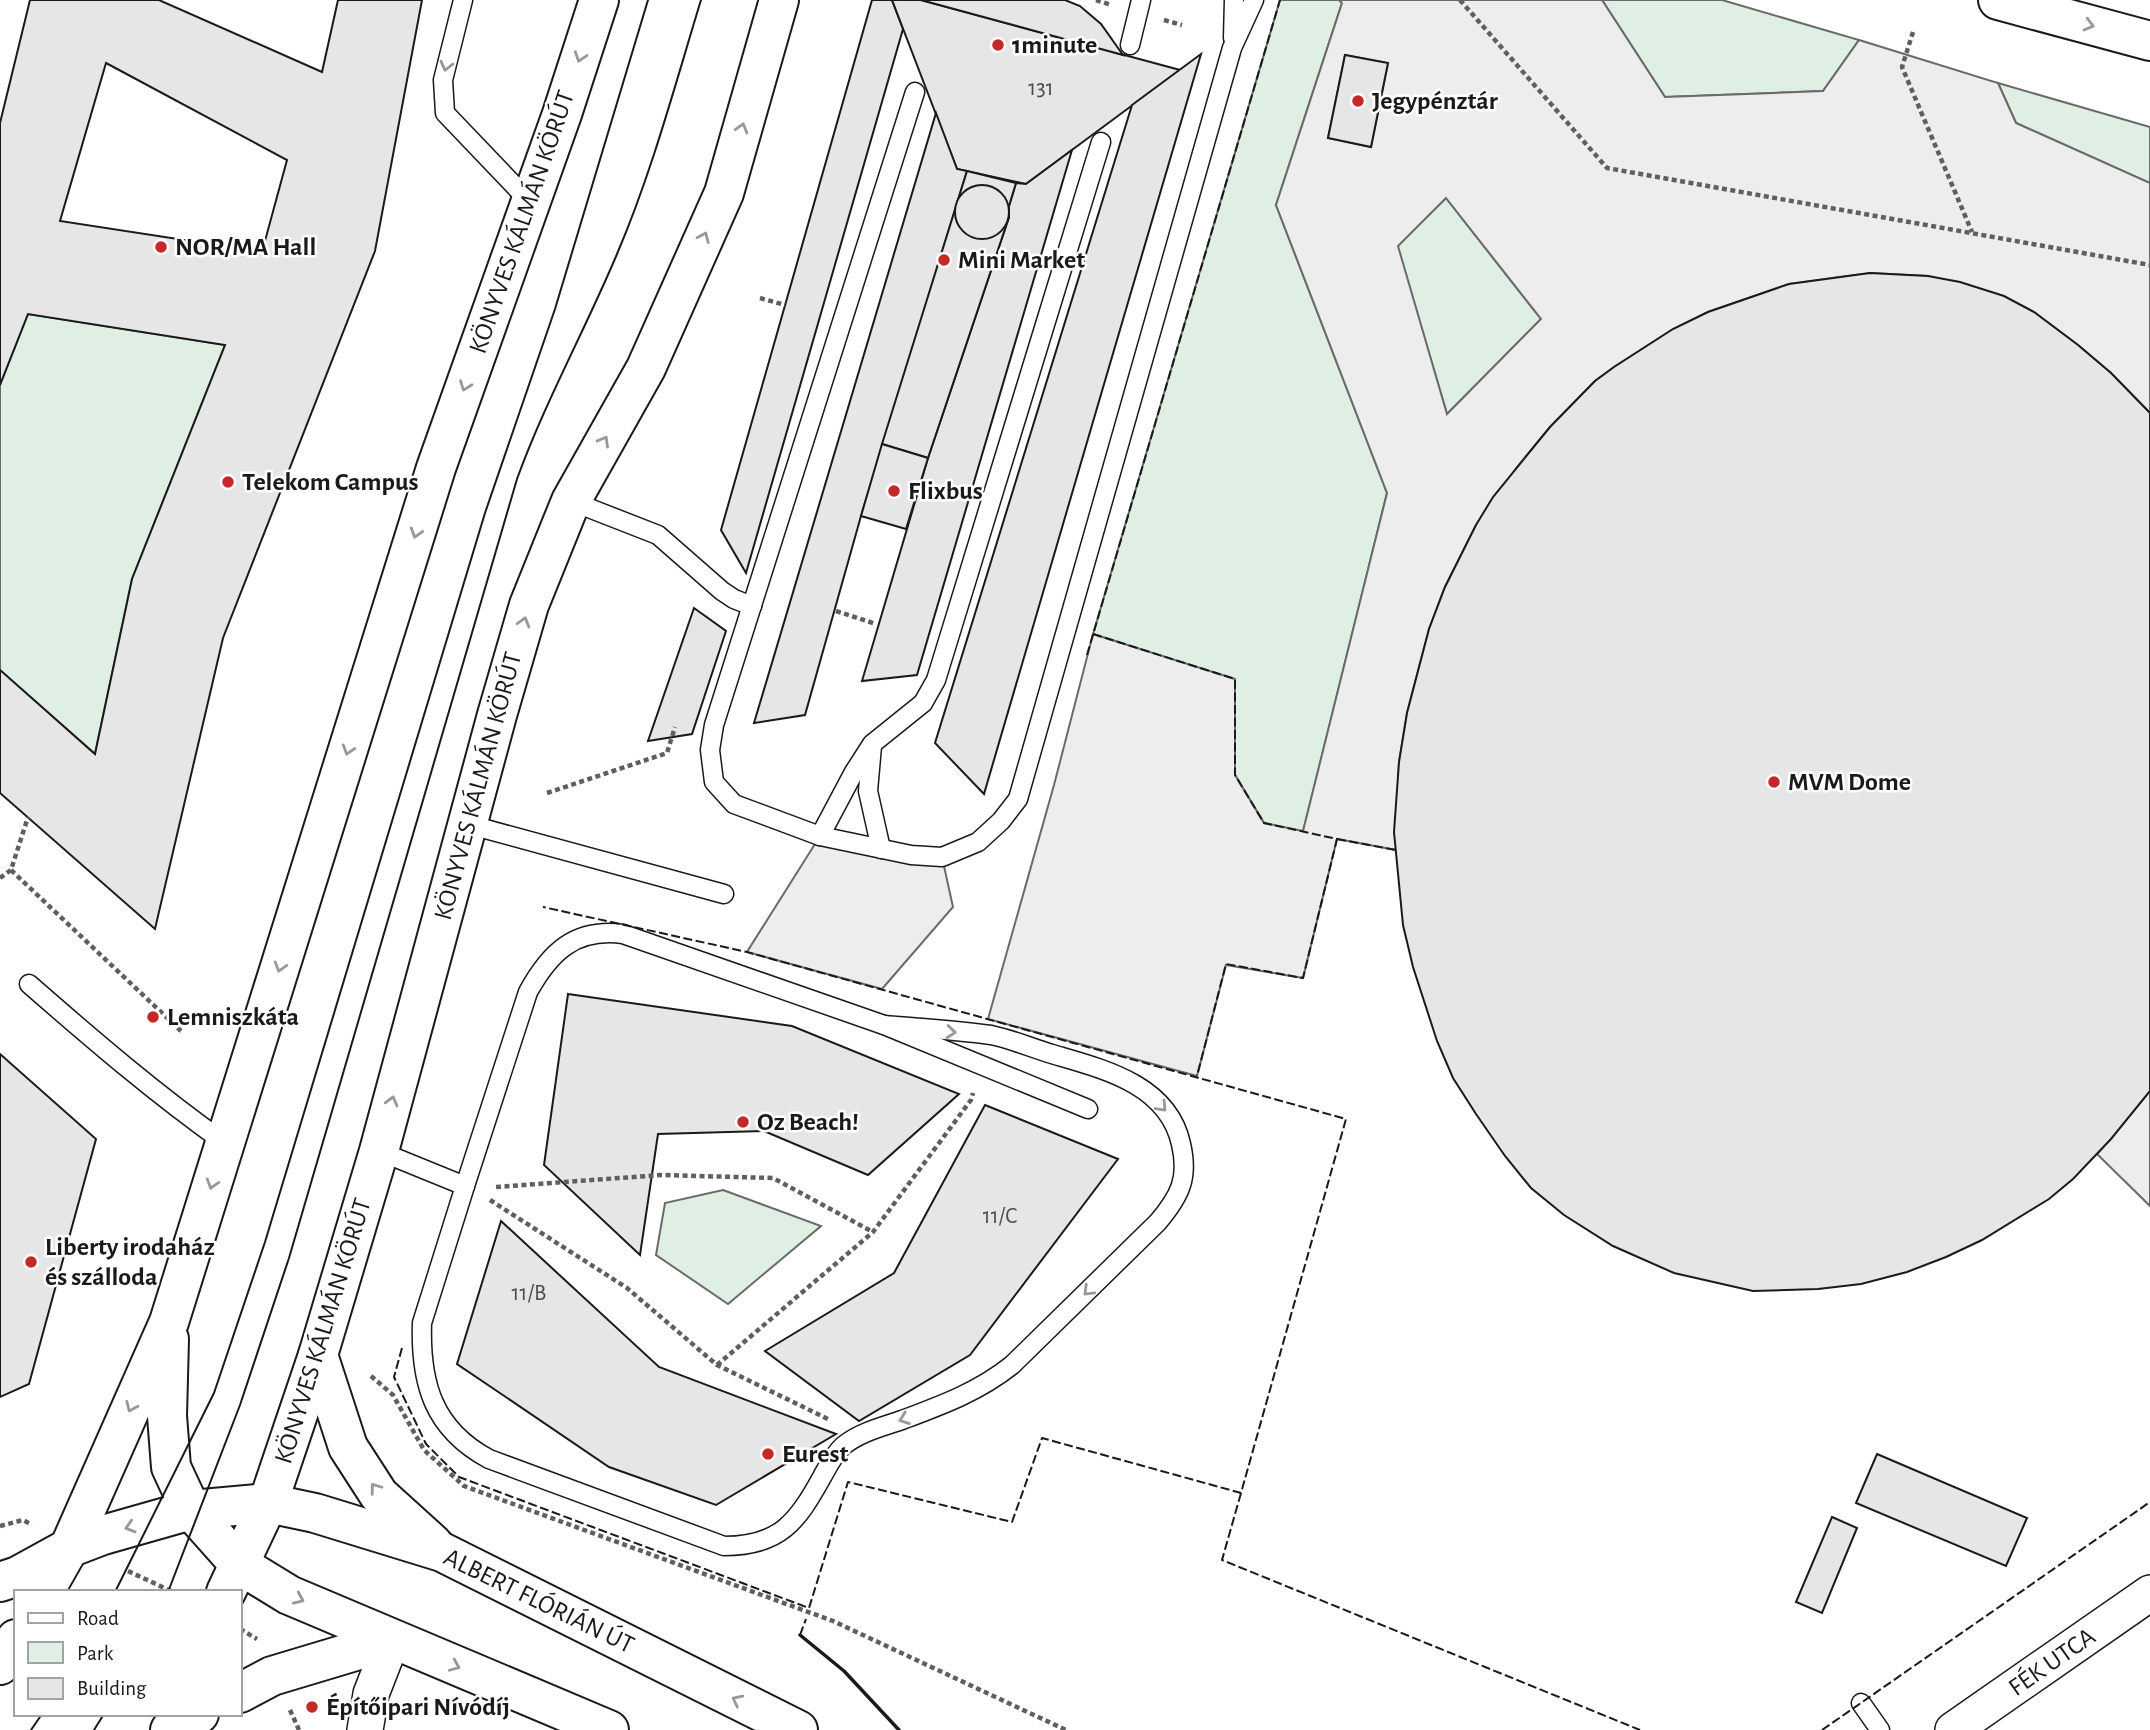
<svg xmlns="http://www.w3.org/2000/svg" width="2150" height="1730" font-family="'Alegreya Sans',sans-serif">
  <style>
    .green { fill: #e0efe3; stroke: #6a6a6a; stroke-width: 2 }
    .parking { fill: #ededed; stroke: #6a6a6a; stroke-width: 2; fill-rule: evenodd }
    .building { fill: #e6e6e6; stroke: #1a1a1a; stroke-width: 2; fill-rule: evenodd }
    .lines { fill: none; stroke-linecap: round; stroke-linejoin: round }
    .service-casing { stroke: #1a1a1a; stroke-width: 21 }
    .minor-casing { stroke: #1a1a1a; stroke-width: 38 }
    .tertiary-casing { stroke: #1a1a1a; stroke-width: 42 }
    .primary-casing { stroke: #1a1a1a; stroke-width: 42 }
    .path { stroke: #5f5f5f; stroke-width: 4.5; stroke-dasharray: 5 3.5; stroke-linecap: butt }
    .service { stroke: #fff; stroke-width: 18 }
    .minor { stroke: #fff; stroke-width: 35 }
    .tertiary { stroke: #fff; stroke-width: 38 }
    .primary { stroke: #fff; stroke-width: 38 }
    .tram { stroke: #1a1a1a; stroke-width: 2 }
    .fence { stroke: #1a1a1a; stroke-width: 2; stroke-dasharray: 9 3.5; stroke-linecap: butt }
    .wall { stroke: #1a1a1a; stroke-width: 3.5 }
    .oneway { stroke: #989898 }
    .poi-dot { fill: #c62828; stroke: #fff; stroke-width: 2.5 }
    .labels { text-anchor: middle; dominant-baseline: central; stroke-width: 5; stroke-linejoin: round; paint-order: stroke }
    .number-label { font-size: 23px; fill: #4d4d4d }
    .poi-label { font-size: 26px; font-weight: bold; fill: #1a1a1a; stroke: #fff; text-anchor: start }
    .street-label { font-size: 26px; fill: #1a1a1a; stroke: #fff }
  </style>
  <rect width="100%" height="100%" fill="#fff"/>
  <g class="green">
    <polygon points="1280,0 1339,0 1342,3 1276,205 1387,493 1303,832 1264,823 1235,775 1235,680 1093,634"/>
    <polygon points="1602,0 1722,0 1859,40 1823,91 1665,97"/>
    <polygon points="1998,83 2150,127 2150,183 2016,123"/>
    <polygon points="1446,198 1541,319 1447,414 1397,246"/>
    <polygon points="28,314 225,345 132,579 95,754 0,670 0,385"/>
    <polygon points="723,1190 821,1226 728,1304 656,1255 665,1203"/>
  </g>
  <g class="parking">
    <path d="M1339 0H1602L1665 97 1823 91 1859 40 1998 83 2016 123 2150 183V413L2111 373 2078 345 2034 312 1928 276 1870 273 1789 284 1708 312 1673 329 1614 367 1595 381 1550 427 1517 467 1476 525 1445 587 1429 629 1407 713 1399 762 1396 850 1337 839 1303 978 1226 965 1197 1076 988 1019 1054 785 1093 634 1235 679V775L1264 823 1303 831 1387 493 1276 205 1342 3ZM1345 55 1388 63 1371 147 1328 138ZM1446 198 1541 319 1447 414 1398 246Z"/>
    <polygon points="820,836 942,857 953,907 882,989 747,952"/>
    <polygon points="2150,1091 2150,1206 2097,1154"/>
  </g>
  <g class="building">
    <path d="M30 0H159L322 72 338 0H422L375 251 223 638 155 929 0 793V670L95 754 132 579 225 345 28 314 0 385V123ZM106 63 287 160 262 252 60 221Z"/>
    <polygon points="872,0 892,0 903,29 746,573 721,530"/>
    <polygon points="892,0 921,0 1180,70 1026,184 957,169"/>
    <polygon points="921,0 1065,0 1080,6 1101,24 1123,55"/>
    <polygon points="1201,54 1102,391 984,794 935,743 1132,105"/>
    <polygon points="1345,55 1388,63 1371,147 1328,138"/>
    <polygon points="936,113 957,169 967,171 861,516 805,715 754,723"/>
    <polygon points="1072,150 917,675 862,681 928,458 1009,217 1009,206 1016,183 1026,184"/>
    <polygon points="967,171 1016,183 1009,206 1009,217 928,458 882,444"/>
    <circle cx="982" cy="212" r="27"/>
    <polygon points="1870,273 1928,276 1960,282 2004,296 2034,312 2078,345 2111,373 2150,413 2150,1091 2111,1139 2073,1179 2049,1199 1982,1240 1946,1257 1907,1272 1861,1284 1818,1289 1753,1291 1674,1273 1613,1246 1564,1215 1531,1188 1505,1156 1476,1114 1453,1078 1437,1041 1413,967 1403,925 1394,832 1399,762 1407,713 1429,629 1445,587 1476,525 1493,497 1550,427 1595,381 1614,367 1673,329 1708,312 1789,284"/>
    <polygon points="882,444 928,458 906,529 861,516"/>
    <polygon points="694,608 726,631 692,734 648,741"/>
    <polygon points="568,994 792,1026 959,1094 868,1175 764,1131 658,1134 640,1255 544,1165"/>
    <polygon points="0,1054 96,1139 29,1384 0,1397"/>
    <polygon points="985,1105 1118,1159 970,1355 859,1421 765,1351 894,1273"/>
    <polygon points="501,1221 659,1367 836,1434 716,1505 609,1467 457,1364"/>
    <polygon points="1877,1454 2027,1518 2006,1566 1856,1503"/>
    <polygon points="1832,1517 1857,1528 1822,1613 1796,1602"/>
  </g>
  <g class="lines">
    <defs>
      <g id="service">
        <polyline points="463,0 443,80 445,113 530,202"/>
        <polyline points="1233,38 1234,0"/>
        <polyline points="1130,45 1141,0"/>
        <polyline points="915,92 714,725 710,750 714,782 734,804 820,836 911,855 942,857 978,842 1001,821 1018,799 1232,48 1254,0"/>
        <polyline points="571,501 658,535 722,591 734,599 752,606"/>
        <polyline points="872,746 868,791 881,849"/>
        <polyline points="467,824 724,894"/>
        <polyline points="820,836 854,772 872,744 923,703 936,680 1101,142"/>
        <path d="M29 984C93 1040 156 1094 225 1143"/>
        <path d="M379 1151 465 1186 528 992C550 952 575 928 623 934L884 1025 1088 1109"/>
        <path d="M465 1186 422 1323C420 1383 433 1429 489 1459L724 1546C780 1546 797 1522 822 1477 828 1466 834 1454 843 1446 860 1432 882 1427 902 1420 942 1405 978 1392 1012 1365L1158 1222C1180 1196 1189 1178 1181 1144 1168 1084 1103 1069 1052 1054 1032 1048 1011 1039 991 1035 955 1030 919 1028 884 1025"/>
        <polyline points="1861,1703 1880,1730"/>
      </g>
      <g id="minor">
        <polyline points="365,1730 371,1694 392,1640"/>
        <polyline points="1953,1730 2150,1593"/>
      </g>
      <polyline id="tertiary" points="0,1582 18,1576 69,1548"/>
      <g id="primary">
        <polyline points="1998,0 2150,41"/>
        <polyline points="169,1339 167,1416 171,1467 191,1510 240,1565 289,1595 609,1730"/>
        <polyline points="318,1355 348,1447 379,1495 433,1544"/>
        <polyline points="69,1548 103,1535 191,1510 268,1503 315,1513 442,1552 798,1730"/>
        <polyline points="44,1592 69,1548 169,1322 436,468 562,114 599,0"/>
        <polyline points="226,1592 268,1503 318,1355 379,1151 497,715 529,605 571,501 646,368 724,193 779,0"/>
        <polyline points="0,1665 16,1639"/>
        <polyline points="240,1693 272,1676 392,1640"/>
        <polyline points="170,1730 199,1714"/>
      </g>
    </defs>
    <use href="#service" class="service-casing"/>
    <use href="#minor" class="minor-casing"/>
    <use href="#tertiary" class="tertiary-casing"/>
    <use href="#primary" class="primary-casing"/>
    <g class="path">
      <polyline points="1096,0 1112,5"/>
      <polyline points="1460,0 1607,168 2150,265"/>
      <polyline points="1164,20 1182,25"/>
      <polyline points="1913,32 1902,67 1972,232"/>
      <polyline points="760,298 785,305"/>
      <polyline points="836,611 876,624"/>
      <polyline points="547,793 667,753 675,727"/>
      <polyline points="11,870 181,1031"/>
      <polyline points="0,878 11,870 28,817"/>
      <polyline points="496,1187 661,1175 773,1178 873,1232"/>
      <polyline points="490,1200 627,1288 717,1365 830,1420"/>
      <polyline points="717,1365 873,1232 971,1100 973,1093"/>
      <polyline points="371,1376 393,1395 424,1450 464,1486 833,1621 1066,1730"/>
      <polyline points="0,1526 23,1520 32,1525"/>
      <polyline points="128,1571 173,1592"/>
      <polyline points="240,1629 257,1639"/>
      <polyline points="290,1710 299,1730"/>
    </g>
    <use href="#service" class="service"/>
    <use href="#minor" class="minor"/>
    <use href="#tertiary" class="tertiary"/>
    <use href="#primary" class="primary"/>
    <g class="tram">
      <polyline points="115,1592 214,1393 265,1242 485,513 555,309 648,0"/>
      <path d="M168 1592 240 1405 289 1258 517 479C545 402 585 330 617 254 652 172 675 85 701 0"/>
      <polyline points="31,1730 42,1714"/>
      <polyline points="94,1730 104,1714"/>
    </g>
    <g class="fence">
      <polyline points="1093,634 1235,679 1235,775 1264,823 1337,839 1303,978 1226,964 1197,1076"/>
      <polyline points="1087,655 1280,0"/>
      <polyline points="1337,839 1396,850"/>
      <polyline points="402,1348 394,1377 426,1444 459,1477 809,1608 848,1482 1012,1522 1042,1438 1241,1493 1346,1119 747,952 543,907"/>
      <polyline points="1241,1493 1222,1560 1640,1730"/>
      <polyline points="800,1635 806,1619"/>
      <polyline points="1822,1730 2150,1502"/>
    </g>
    <polyline class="wall" points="800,1635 844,1671 899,1730"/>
  </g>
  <defs><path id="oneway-chevron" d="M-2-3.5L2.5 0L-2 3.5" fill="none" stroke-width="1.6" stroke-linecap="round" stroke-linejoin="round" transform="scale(1.75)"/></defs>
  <g class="oneway">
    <use href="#oneway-chevron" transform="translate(2089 25) rotate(15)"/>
    <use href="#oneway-chevron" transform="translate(580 57) rotate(108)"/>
    <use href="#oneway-chevron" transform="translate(446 66) rotate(104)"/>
    <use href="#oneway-chevron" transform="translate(742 128) rotate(-74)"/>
    <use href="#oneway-chevron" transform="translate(704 237) rotate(-66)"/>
    <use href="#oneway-chevron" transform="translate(465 386) rotate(110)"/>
    <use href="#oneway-chevron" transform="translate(604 441) rotate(-60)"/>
    <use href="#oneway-chevron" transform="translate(416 533) rotate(107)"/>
    <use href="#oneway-chevron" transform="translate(524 622) rotate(-74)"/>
    <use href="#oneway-chevron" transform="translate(348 750) rotate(107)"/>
    <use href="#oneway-chevron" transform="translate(280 967) rotate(107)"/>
    <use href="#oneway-chevron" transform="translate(951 1032) rotate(5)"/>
    <use href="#oneway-chevron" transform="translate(392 1101) rotate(-75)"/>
    <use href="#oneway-chevron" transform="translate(1162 1107) rotate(47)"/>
    <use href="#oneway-chevron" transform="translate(212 1184) rotate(107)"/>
    <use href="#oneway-chevron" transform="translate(1088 1291) rotate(136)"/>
    <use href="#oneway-chevron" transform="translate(131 1407) rotate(114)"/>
    <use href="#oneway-chevron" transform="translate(904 1419) rotate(160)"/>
    <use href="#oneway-chevron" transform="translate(375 1488) rotate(-126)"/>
    <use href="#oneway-chevron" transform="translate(130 1527) rotate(163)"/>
    <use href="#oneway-chevron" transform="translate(299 1599) rotate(24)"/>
    <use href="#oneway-chevron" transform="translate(455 1666) rotate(23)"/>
    <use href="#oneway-chevron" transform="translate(737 1700) rotate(-153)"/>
  </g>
  <g class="poi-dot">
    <circle cx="998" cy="45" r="7"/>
    <circle cx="1358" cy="101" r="7"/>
    <circle cx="161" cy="247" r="7"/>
    <circle cx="944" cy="260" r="7"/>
    <circle cx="228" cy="482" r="7"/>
    <circle cx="894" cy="491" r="7"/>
    <circle cx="1774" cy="782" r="7"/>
    <circle cx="153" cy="1017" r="7"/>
    <circle cx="743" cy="1122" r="7"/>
    <circle cx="31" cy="1262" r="7"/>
    <circle cx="768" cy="1454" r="7"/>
    <circle cx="312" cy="1707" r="7"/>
  </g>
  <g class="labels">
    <g class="number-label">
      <text x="1041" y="88">131</text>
      <text x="1000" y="1216">11/C</text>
      <text x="529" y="1293">11/B</text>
    </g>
    <g class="poi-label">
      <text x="1012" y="45">1minute</text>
      <text x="1372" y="101">Jegypénztár</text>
      <text x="175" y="247">NOR/MA Hall</text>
      <text x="958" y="260">Mini Market</text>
      <text x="242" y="482">Telekom Campus</text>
      <text x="908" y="491">Flixbus</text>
      <text x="1788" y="782">MVM Dome</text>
      <text x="167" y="1017">Lemniszkáta</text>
      <text x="757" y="1122">Oz Beach!</text>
      <text x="45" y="1247">Liberty irodaház<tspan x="45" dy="30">és szálloda</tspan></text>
      <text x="782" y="1454">Eurest</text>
      <text x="326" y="1707">Építőipari Nívódíj</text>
    </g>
    <g class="street-label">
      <text transform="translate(522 222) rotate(-71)">KÖNYVES KÁLMÁN KÖRÚT</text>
      <text transform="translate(478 786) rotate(-75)">KÖNYVES KÁLMÁN KÖRÚT</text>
      <text transform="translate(323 1331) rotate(-73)">KÖNYVES KÁLMÁN KÖRÚT</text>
      <text transform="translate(539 1601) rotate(26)">ALBERT FLÓRIÁN ÚT</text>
      <text transform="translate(2052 1662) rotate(-35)">FÉK UTCA</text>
    </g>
  </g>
  <rect x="14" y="1590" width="228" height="126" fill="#ffffff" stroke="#a3a3a3" stroke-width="2"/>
  <rect x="28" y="1613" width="35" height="10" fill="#ffffff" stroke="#a3a3a3" stroke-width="2"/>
  <text x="77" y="1625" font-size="21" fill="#1a1a1a">Road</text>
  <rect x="28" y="1642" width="35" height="21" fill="#e0efe3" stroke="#a3a3a3" stroke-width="2"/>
  <text x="77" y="1660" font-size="21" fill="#1a1a1a">Park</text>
  <rect x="28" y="1678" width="35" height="21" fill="#e6e6e6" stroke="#a3a3a3" stroke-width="2"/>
  <text x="77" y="1695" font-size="21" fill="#1a1a1a">Building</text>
</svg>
